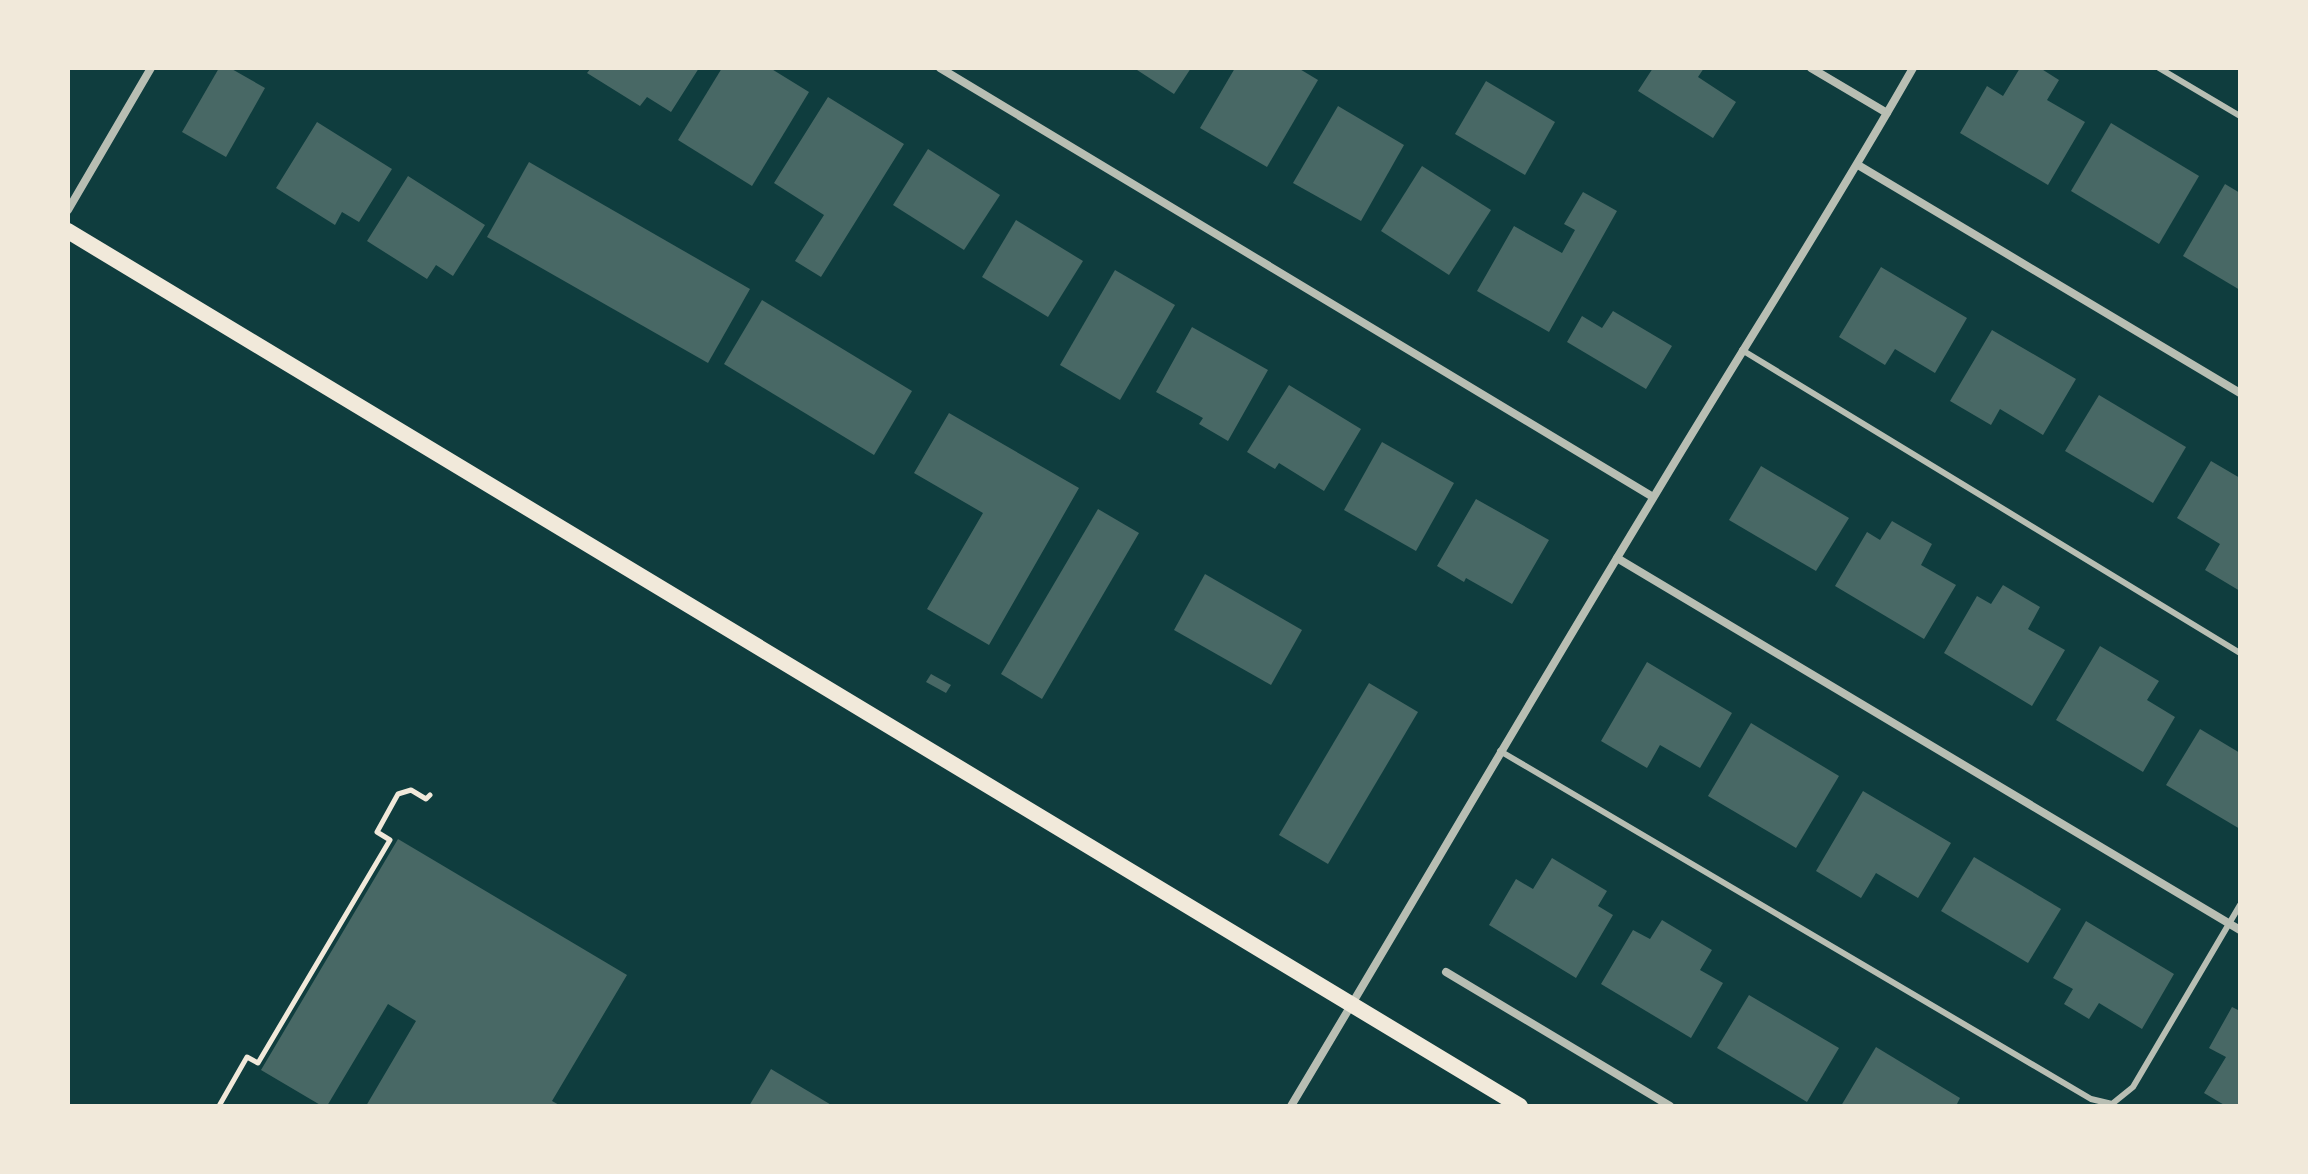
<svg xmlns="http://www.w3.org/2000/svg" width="2308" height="1174" font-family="'PT Sans Narrow',sans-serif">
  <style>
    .building { fill: #486865 }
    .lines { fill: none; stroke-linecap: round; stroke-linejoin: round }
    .path { stroke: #f1e9da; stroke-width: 5 }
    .service { stroke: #b8beb3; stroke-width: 6 }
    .minor { stroke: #b8beb3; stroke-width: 8 }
    .secondary { stroke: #f1e9da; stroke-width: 16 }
  </style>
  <rect width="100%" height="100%" fill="#0f3d3e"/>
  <g class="building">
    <polygon points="219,68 230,68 265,88 226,157 182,132"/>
    <polygon points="591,68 699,68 671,112 647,97 640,106 587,73"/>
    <polygon points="722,68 770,68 809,92 752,186 678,140"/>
    <polygon points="1134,68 1191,68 1174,94"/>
    <polygon points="1235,68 1298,68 1318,80 1267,167 1200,128"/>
    <polygon points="1653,68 1704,68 1698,77 1736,102 1713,138 1638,91"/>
    <polygon points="2020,68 2040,68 2059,80 2047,100 2085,122 2048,185 1960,133 1987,86 2003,96"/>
    <polygon points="1486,81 1555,122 1525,175 1455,134"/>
    <polygon points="828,97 904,144 821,277 795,261 824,215 774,183"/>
    <polygon points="1338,106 1404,145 1361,221 1293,183"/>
    <polygon points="317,122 392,169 359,222 342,212 335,225 276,188"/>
    <polygon points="2111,123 2199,176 2159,244 2071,191"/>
    <polygon points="928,149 1000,195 964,250 893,205"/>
    <polygon points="529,162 750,289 708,363 487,237"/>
    <polygon points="1422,166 1491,210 1449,275 1381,231"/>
    <polygon points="408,176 485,225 453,276 436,265 427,279 367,241"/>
    <polygon points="2225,184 2240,193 2240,290 2183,256"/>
    <polygon points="1583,192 1617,211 1549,332 1477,291 1514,226 1562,253 1575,230 1564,224"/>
    <polygon points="1016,220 1083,261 1048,317 982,277"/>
    <polygon points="1881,267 1967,318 1935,373 1895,349 1885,365 1839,337"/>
    <polygon points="1115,270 1175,305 1120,400 1060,365"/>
    <polygon points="762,300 912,391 874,455 724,364"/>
    <polygon points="1613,311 1672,346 1646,389 1567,342 1582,316 1602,328"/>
    <polygon points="1192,327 1268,370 1228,441 1199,424 1203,418 1156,392"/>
    <polygon points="1992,330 2076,379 2043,435 2000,409 1991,425 1950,401"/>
    <polygon points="1289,385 1361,429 1324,491 1279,463 1275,469 1247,452"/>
    <polygon points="2099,395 2186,447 2153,503 2065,451"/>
    <polygon points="949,413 1079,488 989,645 927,609 983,513 914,473"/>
    <polygon points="1382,442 1454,483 1416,551 1344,510"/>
    <polygon points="2211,461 2240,478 2240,591 2205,570 2220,544 2177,518"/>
    <polygon points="1761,466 1849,518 1816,571 1729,520"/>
    <polygon points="1476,499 1549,540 1512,604 1466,578 1464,582 1437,566"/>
    <polygon points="1098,509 1139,533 1042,699 1001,674"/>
    <polygon points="1892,521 1932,544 1921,565 1956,585 1924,639 1835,586 1867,532 1880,540"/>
    <polygon points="1205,574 1302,630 1271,685 1174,630"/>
    <polygon points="2003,585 2040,607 2028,629 2065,650 2032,706 1944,653 1977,596 1991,604"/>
    <polygon points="2100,646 2159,681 2147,700 2175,717 2143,772 2056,720"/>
    <polygon points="1647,662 1732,713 1700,768 1660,745 1647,768 1601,741"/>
    <polygon points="931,674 951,685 946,693 926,682"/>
    <polygon points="1369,683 1418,712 1328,864 1279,835"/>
    <polygon points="1751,723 1839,776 1796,848 1708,796"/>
    <polygon points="2200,729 2240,753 2240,829 2166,785"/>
    <polygon points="1863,791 1951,843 1918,898 1876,873 1861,898 1816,871"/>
    <polygon points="398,839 627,975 552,1101 561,1106 366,1106 416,1021 388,1004 327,1106 322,1106 261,1070"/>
    <polygon points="1974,857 2061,909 2028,963 1941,911"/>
    <polygon points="1552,858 1607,891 1598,906 1613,915 1576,978 1489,925 1516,879 1533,889"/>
    <polygon points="1662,920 1712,950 1700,970 1723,983 1691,1038 1601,984 1633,930 1650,939"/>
    <polygon points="2086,921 2174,974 2142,1029 2099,1003 2089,1019 2064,1004 2073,989 2053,978"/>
    <polygon points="1749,995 1839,1048 1807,1102 1717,1048"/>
    <polygon points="2232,1007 2240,1011 2240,1106 2226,1106 2204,1093 2226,1057 2209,1048"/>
    <polygon points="1876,1047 1960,1098 1956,1106 1841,1106"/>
    <polygon points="771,1069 833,1106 749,1106"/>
  </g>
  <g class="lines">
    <polyline class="path" points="219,1106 247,1057 258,1063 390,840 377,832 398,794 411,790 426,799 430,795"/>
    <g class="service">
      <polyline points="2159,68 2240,116"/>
      <polyline points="1742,350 2240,653"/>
      <polyline points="1500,751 2091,1099 2112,1104 2133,1087 2240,905"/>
    </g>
    <g class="minor">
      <polyline points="940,68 1653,497"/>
      <polyline points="1811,68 1887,113"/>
      <polyline points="1858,165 2240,393"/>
      <polyline points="68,210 151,68"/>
      <polyline points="1617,558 2240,930"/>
      <polyline points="1446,972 1670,1106"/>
      <path d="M1291 1106C1412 904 1530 701 1652 500 1738 356 1830 214 1913 68"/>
    </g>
    <polyline class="secondary" points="68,231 1520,1106"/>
  </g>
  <rect width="2308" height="1174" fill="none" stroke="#f1e9da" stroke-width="140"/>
</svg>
